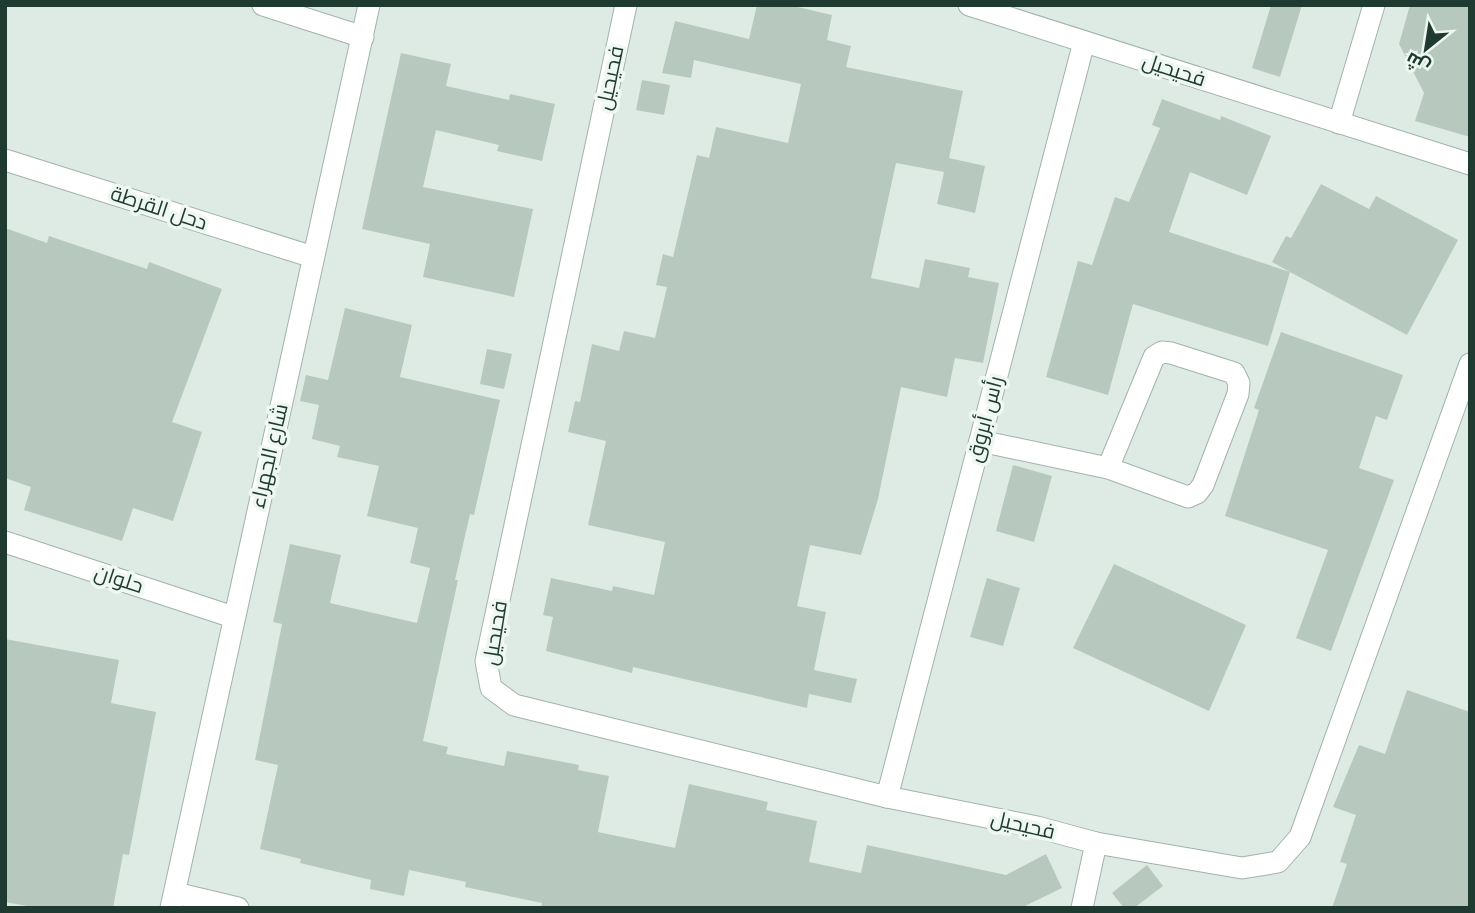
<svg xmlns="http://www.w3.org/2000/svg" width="1475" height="913" font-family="Signika,Cairo,sans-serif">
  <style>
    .building { fill: #b7c9bf }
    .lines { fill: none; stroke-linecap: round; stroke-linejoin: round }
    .minor-casing { stroke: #a1b3ab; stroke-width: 23 }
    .minor { stroke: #fff; stroke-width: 21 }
    .labels { text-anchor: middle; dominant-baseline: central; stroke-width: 7; stroke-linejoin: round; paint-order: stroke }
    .street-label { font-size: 21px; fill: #1f3b31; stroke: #eff7f2 }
  </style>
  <rect width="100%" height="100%" fill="#deebe4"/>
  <g class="building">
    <polygon points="757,5 789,5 832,15 827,40 851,46 846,67 963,91 949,158 985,166 975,213 937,204 944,172 896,163 871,278 919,288 925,259 970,268 968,277 999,283 983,363 955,358 947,397 901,387 878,499 861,555 810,545 797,606 826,612 814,670 857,679 851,703 809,694 807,708 633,667 632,673 546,651 553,617 543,615 551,578 612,591 613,586 654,595 665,542 588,525 606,441 568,432 575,401 580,402 592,344 619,351 624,331 655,338 667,287 656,285 663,254 673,257 697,155 709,158 716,127 788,143 801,84 694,60 691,78 662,73 675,21 749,39"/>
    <polygon points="1271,5 1302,5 1280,77 1252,68"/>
    <polygon points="1410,5 1470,5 1470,137 1415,121 1424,93 1399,44"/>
    <polygon points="401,53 451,64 446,86 509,100 510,94 555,104 542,161 497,151 499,145 436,130 423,187 533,209 514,297 423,277 430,244 362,229"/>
    <polygon points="642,80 670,85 664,115 636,110"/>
    <polygon points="1162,99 1220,120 1221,116 1271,136 1247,195 1190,172 1169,232 1290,272 1272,262 1286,236 1291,238 1321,184 1369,209 1376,196 1458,240 1407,335 1290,272 1268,346 1133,304 1108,395 1046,377 1078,261 1092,265 1115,197 1129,202 1160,128 1152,125"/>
    <polygon points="5,228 47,243 49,236 147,269 149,262 222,289 172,422 202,432 173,521 133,508 122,541 24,510 31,487 5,478"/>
    <polygon points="345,308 412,325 400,377 500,400 474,515 470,514 455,580 458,580 423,741 448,747 446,754 504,766 507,751 579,765 578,770 609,776 598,832 675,848 689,784 768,802 766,810 817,821 809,862 861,873 867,845 1006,875 1046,854 1062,888 1021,908 541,908 542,903 465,887 466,882 409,870 404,896 370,889 371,880 300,863 301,859 260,849 278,765 255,760 282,624 273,622 290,544 341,555 330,603 417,623 430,568 410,563 418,528 367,516 379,466 337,457 340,446 312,439 319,405 300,401 306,375 328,380"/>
    <polygon points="1281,332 1403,375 1387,420 1376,416 1359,468 1394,480 1331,651 1296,638 1328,550 1225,516 1259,410 1254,408"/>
    <polygon points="487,349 512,354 504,389 480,384"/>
    <polygon points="1013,465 1052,476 1034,542 996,531"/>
    <polygon points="1114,564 1246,625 1209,711 1073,648"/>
    <polygon points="987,578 1020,588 1003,646 970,637"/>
    <polygon points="5,639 119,660 111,703 156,712 129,855 123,854 113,908 38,908 5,902"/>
    <polygon points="1407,690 1470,712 1470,908 1332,908 1347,864 1340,862 1356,815 1333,807 1359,745 1385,754"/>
    <polygon points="1147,865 1163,886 1134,908 1124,908 1112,893"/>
  </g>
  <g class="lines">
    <defs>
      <g id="minor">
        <polyline points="263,5 363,37"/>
        <polyline points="626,5 486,661 491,688 514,705 887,797 1037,827 1096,843 1242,868 1278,862 1300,837 1470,364"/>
        <polyline points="969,5 1470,164"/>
        <polyline points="1339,123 1374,5"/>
        <polyline points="5,160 313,257"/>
        <polyline points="980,441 1108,468 1188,497 1197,493 1203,485 1238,394 1239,383 1234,373 1171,353 1162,352 1154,357 1108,468"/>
        <polyline points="5,542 233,617"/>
        <polyline points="887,797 1084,42"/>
        <polyline points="175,893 238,908"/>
        <polyline points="171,908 369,5"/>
        <polyline points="1082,908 1096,843"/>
      </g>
    </defs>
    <use href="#minor" class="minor-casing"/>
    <use href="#minor" class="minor"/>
  </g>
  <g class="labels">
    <g class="street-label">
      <text transform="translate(1174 70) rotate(18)">فحيحيل</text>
      <text transform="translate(610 78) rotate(-78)">فحيحيل</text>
      <text transform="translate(159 208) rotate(18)">دحل القرطة</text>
      <text transform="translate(985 419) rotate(-75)">رأس أبروق</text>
      <text transform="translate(269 456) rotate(-77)">شارع الجهراء</text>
      <text transform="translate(119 579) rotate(18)">حلوان</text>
      <text transform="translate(495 633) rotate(-81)">فحيحيل</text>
      <text transform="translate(1023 825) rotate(13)">فحيحيل</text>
    </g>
  </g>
  <rect width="1475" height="913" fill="none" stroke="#1f3b31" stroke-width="14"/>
  <g transform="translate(1426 49) rotate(210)" stroke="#eff7f2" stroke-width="5" paint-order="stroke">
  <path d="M0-5L12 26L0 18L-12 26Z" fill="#1f3b31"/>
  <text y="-10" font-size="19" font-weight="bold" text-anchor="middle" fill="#1f3b31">ش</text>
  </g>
</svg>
